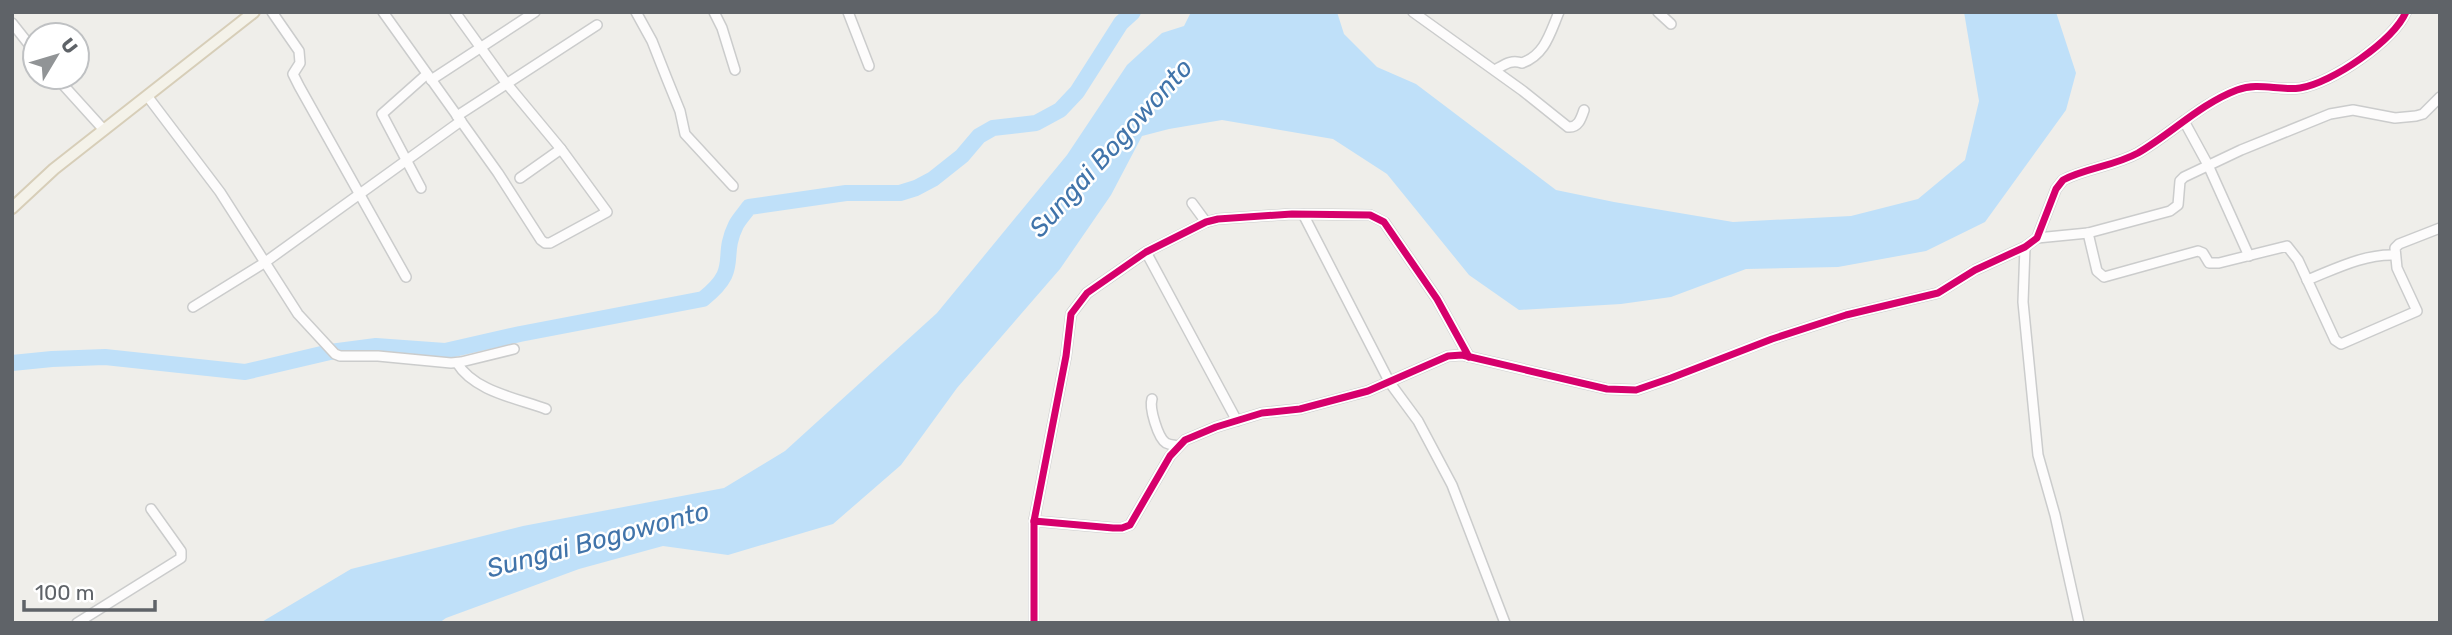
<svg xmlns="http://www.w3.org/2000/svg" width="2452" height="635" font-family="Rubik,sans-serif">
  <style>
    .water { fill: #bfe0f9 }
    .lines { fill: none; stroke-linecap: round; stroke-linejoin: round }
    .river { stroke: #bfe0f9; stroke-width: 16 }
    .minor-casing { stroke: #cbcccc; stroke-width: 12 }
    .major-casing { stroke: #d7ceb8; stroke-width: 14 }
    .minor { stroke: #fdfcfc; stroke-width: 9 }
    .major { stroke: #f4f2e9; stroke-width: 10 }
    .cycleway-casing { stroke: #fff; stroke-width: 11 }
    .cycleway { stroke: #d6006c; stroke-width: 7 }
    .labels { text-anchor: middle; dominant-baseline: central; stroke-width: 5; stroke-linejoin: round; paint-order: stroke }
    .water-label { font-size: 26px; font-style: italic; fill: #4174aa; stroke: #fff }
  </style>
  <rect width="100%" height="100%" fill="#efeeea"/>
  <polygon class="water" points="1191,12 1337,12 1344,34 1377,67 1416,84 1556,190 1614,202 1733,222 1851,216 1918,199 1965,160 1979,101 1964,12 2056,12 2076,73 2066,110 1985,222 1926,251 1838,267 1746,269 1671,297 1621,304 1519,310 1469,275 1387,174 1333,139 1222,120 1169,129 1142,136 1111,195 1060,269 957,388 901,465 833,524 728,555 663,546 579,569 446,618 439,623 260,623 351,569 523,526 724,488 785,451 937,313 1067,155 1127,65 1162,33 1184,26"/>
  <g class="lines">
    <path class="river" d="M12 363 52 359 105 357 245 372 330 352 376 346 445 351 520 334 703 299C742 268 719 259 736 225 739 219 745 213 749 207L846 193H900L916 188 933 179 962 156 979 136 993 128 1036 123 1060 110 1077 92 1121 23 1133 12"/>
    <defs>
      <g id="minor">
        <polyline points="272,12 299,51 300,63 293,74 299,86 406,277"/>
        <polyline points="383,12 498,173 541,240 545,243 550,243 607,212 561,149 507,84 455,12"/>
        <polyline points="636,12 652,41 667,79 680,111 685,134 733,186"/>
        <polyline points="714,12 722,28 735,70"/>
        <polyline points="848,12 869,66"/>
        <path d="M1413 12 1523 91 1568 127C1578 128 1581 119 1584 110"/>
        <polyline points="1658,12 1671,24"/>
        <polyline points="12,23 35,52"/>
        <path d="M1495 70C1504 65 1511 59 1522 63 1545 55 1550 33 1559 12"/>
        <polyline points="56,77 104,130"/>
        <polyline points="431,80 535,12"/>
        <polyline points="148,97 220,192 298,314 335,354 340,356 378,356 451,363 461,362 514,349"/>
        <polyline points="457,116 597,25"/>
        <polyline points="2184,121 2208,165 2249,256"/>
        <polyline points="520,178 561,149"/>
        <polyline points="421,188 382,114 427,74"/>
        <polyline points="1192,203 1206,222"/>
        <polyline points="1303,214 1390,383 1418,421 1452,485 1505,623"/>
        <polyline points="2088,233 2097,271 2104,277 2198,251 2203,253 2209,263 2219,263 2287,246 2298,260 2335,340 2341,344 2417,311 2397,268 2395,248 2399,244 2440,228"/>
        <polyline points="2037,238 2088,233 2170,211 2178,205 2180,181 2184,177 2241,150 2330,114 2353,110 2395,118 2416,116 2423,114 2440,97"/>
        <polyline points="2025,247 2023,302 2038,455 2055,515 2079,623"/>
        <polyline points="1146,252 1237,421"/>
        <path d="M2307 280C2335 269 2364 254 2394 255"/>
        <polyline points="193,307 264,263 461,121"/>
        <path d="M457 363C474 391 516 398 546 409"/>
        <path d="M1152 399C1149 408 1158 438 1166 443 1170 445 1174 445 1178 446"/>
        <polyline points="1034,521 1066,356 1071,314 1087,293 1146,252 1206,222 1218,219 1292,214 1370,215 1384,222 1437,299 1469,357"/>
        <polyline points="77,623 181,558 181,551 151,509"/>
        <path d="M1034 623V521L1113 528H1122L1130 525 1170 456 1185 440 1216 427 1262 413 1300 409 1368 391 1448 356 1462 355 1607 389 1636 390 1671 378 1772 339 1846 315 1938 293 1975 270 2025 247 2037 238 2056 189 2063 180C2086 168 2114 166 2138 153 2171 134 2200 104 2237 90 2259 82 2278 91 2300 88 2332 83 2393 41 2406 12"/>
      </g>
      <polyline id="major" points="12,208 54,169 254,12"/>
    </defs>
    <use href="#minor" class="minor-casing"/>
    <use href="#major" class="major-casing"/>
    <use href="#minor" class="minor"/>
    <use href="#major" class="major"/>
    <defs>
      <g id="cycleway">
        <polyline points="1034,521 1066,356 1071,314 1087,293 1146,252 1206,222 1218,219 1292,214 1370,215 1384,222 1437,299 1469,357"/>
        <path d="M1034 623V521L1113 528H1122L1130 525 1170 456 1185 440 1216 427 1262 413 1300 409 1368 391 1448 356 1462 355 1607 389 1636 390 1671 378 1772 339 1846 315 1938 293 1975 270 2025 247 2037 238 2056 189 2063 180C2086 168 2114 166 2138 153 2171 134 2200 104 2237 90 2259 82 2278 91 2300 88 2332 83 2393 41 2406 12"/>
      </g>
    </defs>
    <use href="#cycleway" class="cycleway-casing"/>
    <use href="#cycleway" class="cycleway"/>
  </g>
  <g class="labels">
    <g class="water-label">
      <text transform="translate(1111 148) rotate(-48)">Sungai Bogowonto</text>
      <text transform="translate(598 540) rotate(-15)">Sungai Bogowonto</text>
    </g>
  </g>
  <rect width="2452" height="635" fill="none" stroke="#5f6368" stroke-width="28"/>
  <g transform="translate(56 56) rotate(52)"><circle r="33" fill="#ffffff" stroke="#bfc1c3" stroke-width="2"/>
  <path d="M0-5L12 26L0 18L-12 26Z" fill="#919496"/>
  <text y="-10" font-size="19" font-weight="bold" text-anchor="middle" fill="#5f6368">U</text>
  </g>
  <path d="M24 600v10h131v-10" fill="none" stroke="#5f6368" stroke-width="3.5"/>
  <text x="35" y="600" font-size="21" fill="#5f6368" stroke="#ffffff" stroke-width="5" paint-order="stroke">100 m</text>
</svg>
